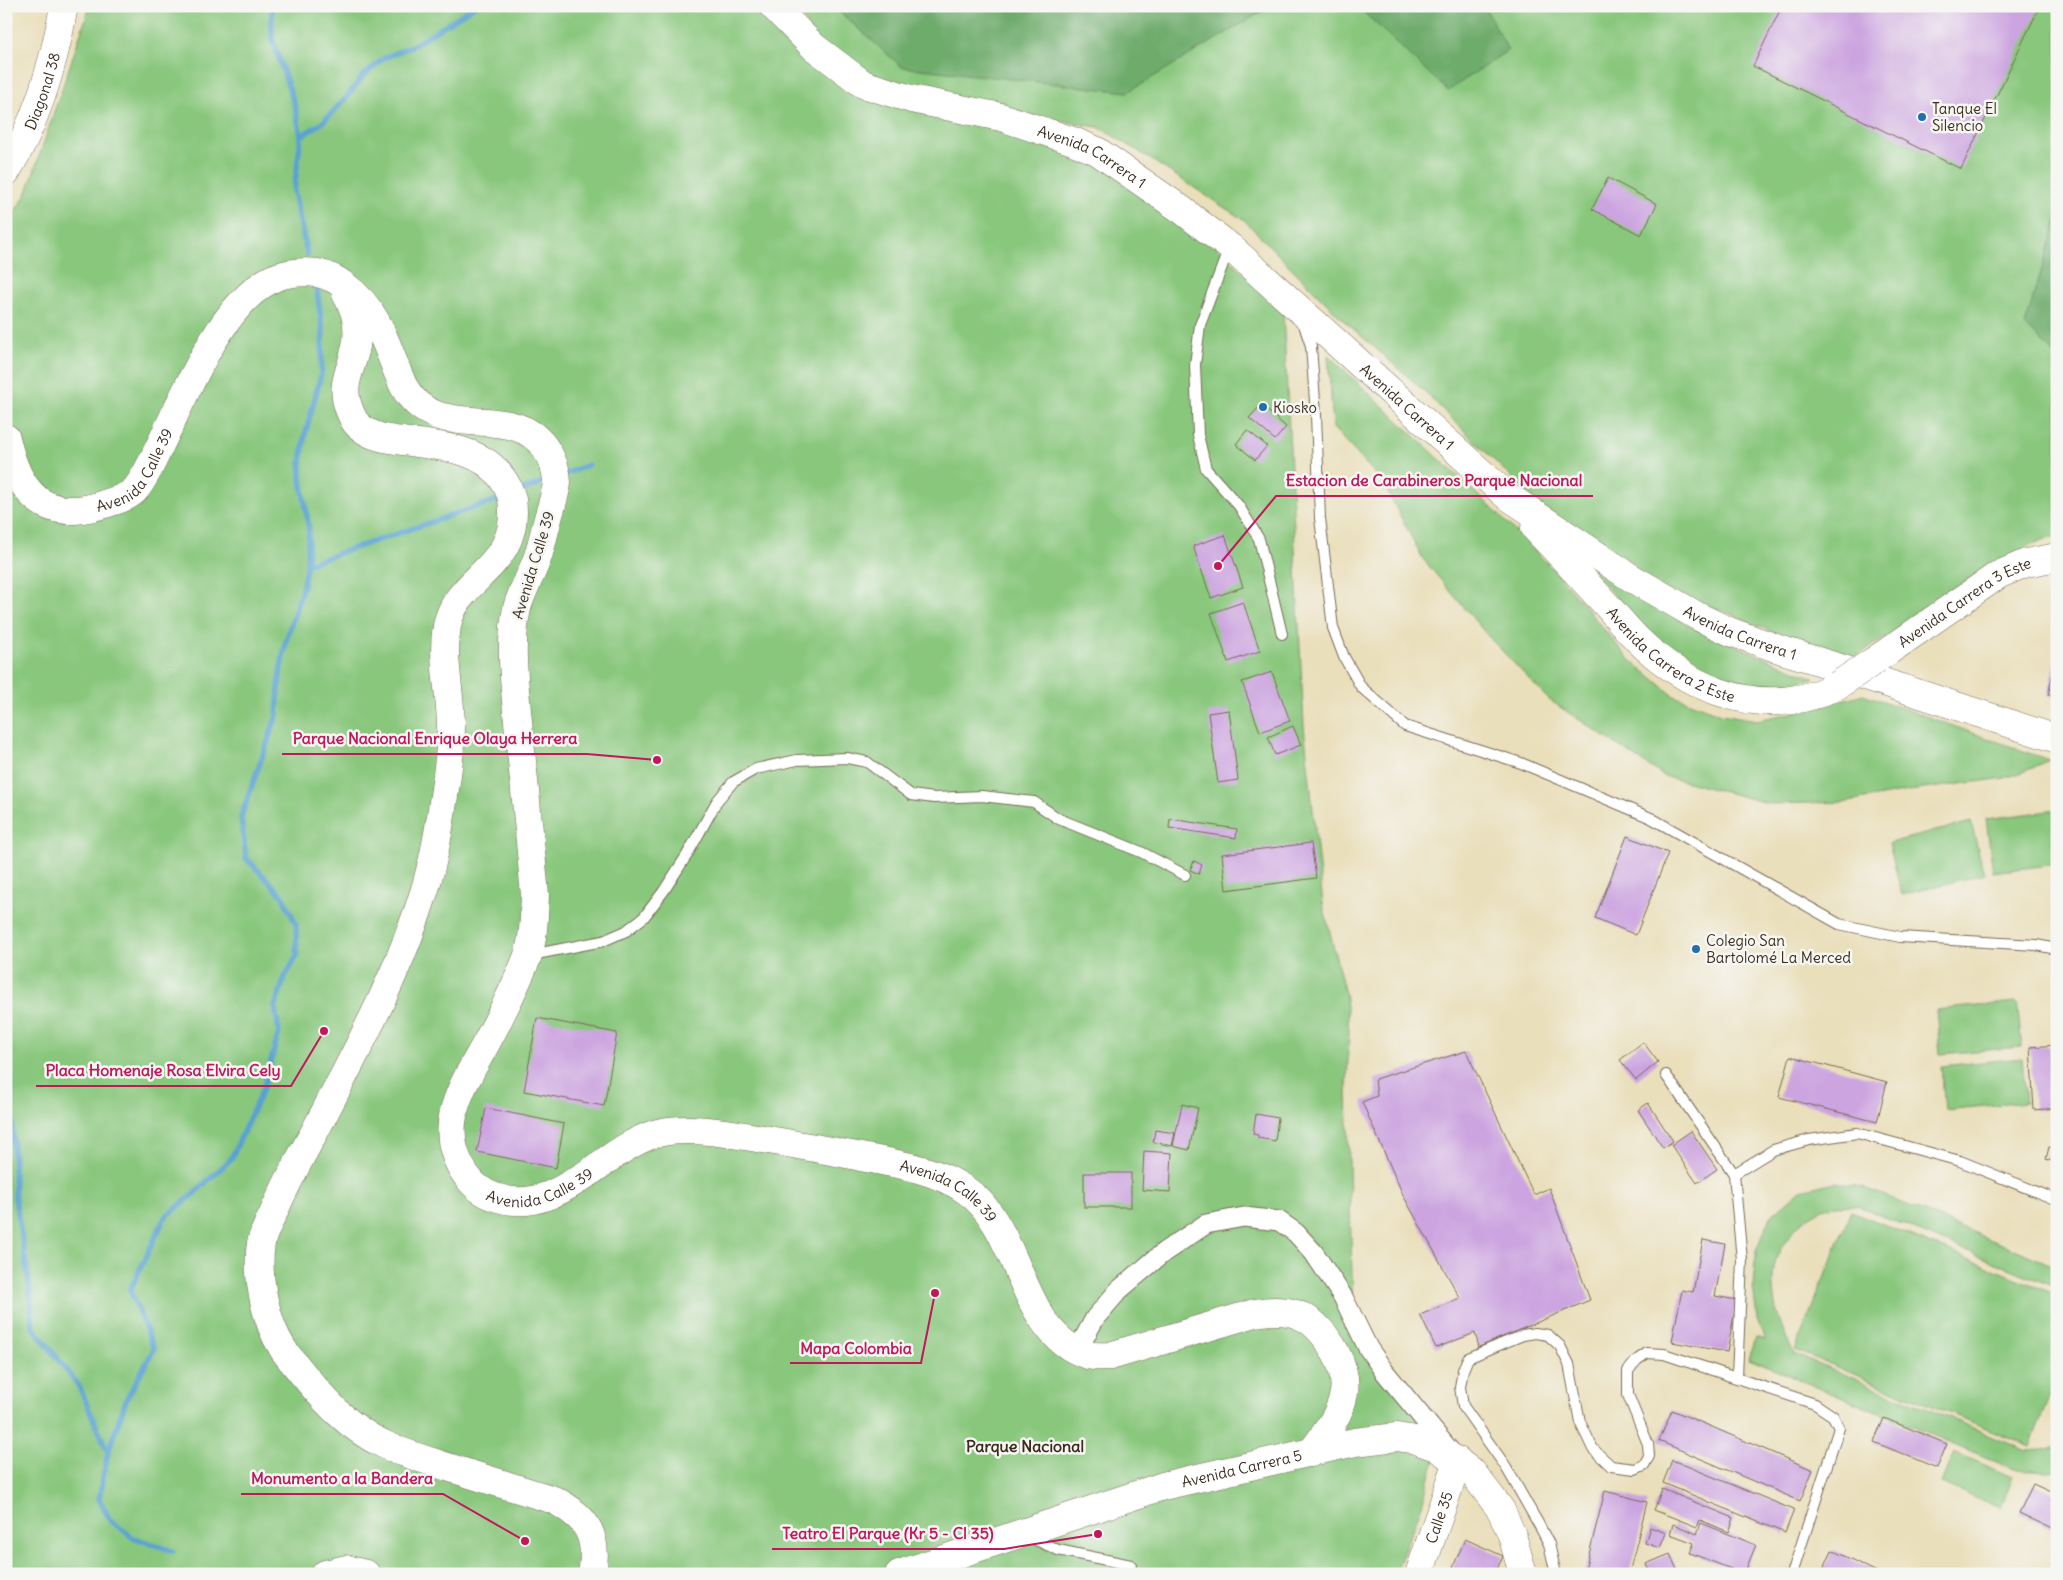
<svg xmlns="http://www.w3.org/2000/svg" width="2063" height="1580" font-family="Delius,sans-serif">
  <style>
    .green { fill: #89c77d; stroke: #62784e }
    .forest { fill: #6eac6c; stroke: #546b45 }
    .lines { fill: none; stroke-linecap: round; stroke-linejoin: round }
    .stream { stroke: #58a2d0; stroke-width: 5.5 }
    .building { fill: #cca4e0 }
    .lane-casing { stroke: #786955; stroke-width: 12 }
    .street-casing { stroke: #786955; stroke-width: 21 }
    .secondary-casing { stroke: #786955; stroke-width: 29 }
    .primary-casing { stroke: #786955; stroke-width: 29 }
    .lane { stroke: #fff; stroke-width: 10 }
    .street { stroke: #fff; stroke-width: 19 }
    .secondary { stroke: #fff; stroke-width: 28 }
    .primary { stroke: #fff; stroke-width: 28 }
    .primary-bridge-casing { stroke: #786955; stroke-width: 29; stroke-linecap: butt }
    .primary-bridge { stroke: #fff; stroke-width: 28 }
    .poi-dot { fill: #1f6fb2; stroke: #f6f6f2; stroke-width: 2 }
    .labels { text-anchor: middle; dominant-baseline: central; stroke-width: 5; stroke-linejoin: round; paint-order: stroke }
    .street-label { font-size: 15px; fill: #3b2a1e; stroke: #f6f6f2 }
    .poi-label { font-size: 15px; fill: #3b2a1e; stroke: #f6f6f2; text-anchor: start }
    .neighbourhood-label { font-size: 16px; font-weight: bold; fill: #3b2a1e; stroke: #f6f6f2 }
    .leader { fill: none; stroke: #c2185b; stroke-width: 2 }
    .callout-dot { fill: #c2185b; stroke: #f6f6f2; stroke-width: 2 }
    .callout-label { font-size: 16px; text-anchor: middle; font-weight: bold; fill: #c2185b; stroke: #f6f6f2; stroke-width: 5; stroke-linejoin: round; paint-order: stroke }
  </style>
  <rect width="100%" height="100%" fill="#f6f6f2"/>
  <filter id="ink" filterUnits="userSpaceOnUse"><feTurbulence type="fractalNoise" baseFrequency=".02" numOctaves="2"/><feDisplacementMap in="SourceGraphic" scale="10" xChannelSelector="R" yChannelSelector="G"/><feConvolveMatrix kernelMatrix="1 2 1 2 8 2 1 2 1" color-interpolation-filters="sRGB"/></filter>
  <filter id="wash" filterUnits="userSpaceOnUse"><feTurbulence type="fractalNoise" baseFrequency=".0096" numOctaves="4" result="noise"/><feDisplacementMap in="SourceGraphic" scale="20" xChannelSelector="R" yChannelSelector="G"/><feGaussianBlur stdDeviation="1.12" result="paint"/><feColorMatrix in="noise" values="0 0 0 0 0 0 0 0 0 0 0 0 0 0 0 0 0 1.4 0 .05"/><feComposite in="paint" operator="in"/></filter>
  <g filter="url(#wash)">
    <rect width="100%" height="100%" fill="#eadfbb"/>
    <g class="green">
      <polygon points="90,6 761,6 807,54 1084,150 1177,208 1283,311 1304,726 1323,904 1346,998 1349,1030 1347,1087 1353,1315 1386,1361 1445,1425 1422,1505 1395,1574 6,1574 6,224 26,195"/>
      <polygon points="794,6 2057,6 2057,538 2045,539 2030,545 1957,586 1921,616 1853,658 1805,646 1731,614 1663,588 1557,520 1516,482 1422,389 1342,319 1245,221 1135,149 1098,127 1050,119 873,80 817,46 803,17"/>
      <polygon points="1328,355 1494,510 1557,573 1627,657 1674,696 1721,714 1757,720 1815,708 1863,694 2049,760 2026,771 2005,778 1909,791 1848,802 1771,804 1664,776 1548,699 1488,636 1423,559 1382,481 1333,428"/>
      <path d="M1582 560 1694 628 1814 678C1792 683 1769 688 1746 687 1740 686 1733 683 1728 681 1667 662 1624 605 1582 560Z"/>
      <polygon points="2057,810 2057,864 1993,872 1986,819"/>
      <polygon points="1971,822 1984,874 1902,895 1889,843"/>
      <polygon points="2017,1002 2022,1047 1940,1054 1936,1010"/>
      <polygon points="2022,1058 2026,1102 1945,1110 1941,1066"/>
      <path d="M1835 1182 1866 1188 2057 1267V1288L1856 1205C1847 1206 1837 1205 1829 1207 1815 1211 1803 1220 1794 1230 1787 1239 1777 1252 1775 1263 1768 1295 1779 1327 1795 1354L2026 1450 2057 1448V1470L2048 1471 2014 1469 1749 1359 1756 1337 1765 1340 1757 1319 1753 1286 1756 1251 1771 1216 1801 1190Z"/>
      <polygon points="1851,1211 2057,1295 2057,1377 2030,1446 1795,1350"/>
      <polygon points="1954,1452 2013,1477 2001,1508 1941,1483"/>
    </g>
    <g class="forest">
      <polygon points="833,6 1271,6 1128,92 902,67"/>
      <polygon points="1357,6 1484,6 1508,50 1448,91"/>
      <polygon points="2057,219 2057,357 2025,325"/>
    </g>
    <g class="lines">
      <g class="stream">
        <polyline points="272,6 272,38 295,106 301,136 294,191 307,254"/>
        <polyline points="301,136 322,123 347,97 363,76 384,58 414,45 475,6"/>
        <polyline points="565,474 588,465"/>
        <polyline points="518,492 549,480"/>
        <polyline points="307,564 503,498"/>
        <polyline points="6,1029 10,1061 15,1198 29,1282 33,1327 79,1386 108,1452"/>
        <polyline points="173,1551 132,1537 110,1520 99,1499 108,1452 126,1400 154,1349 130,1290 165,1217 189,1198 231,1159 264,1086 279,1032 275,1006 285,977 297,956 296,924 282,895 246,858 241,817 277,715 280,673 286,641 302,589 307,564 309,528 301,479 301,462 305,435 321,375 323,333 317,291"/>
      </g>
    </g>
    <g id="blocks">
      <g class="building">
        <polygon points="1782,6 2040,6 1961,169 1753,66"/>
        <polygon points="1608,178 1657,204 1641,235 1592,209"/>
        <polygon points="1261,405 1286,427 1275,440 1249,418"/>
        <polygon points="1247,430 1267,446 1255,460 1236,444"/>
        <polygon points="1225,535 1243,587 1211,598 1193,546"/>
        <polygon points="2056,579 2057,579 2057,601 2052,600"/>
        <polygon points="1243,602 1260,651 1228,662 1211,613"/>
        <polygon points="2056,659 2057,659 2057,697 2048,695"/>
        <polygon points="1272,672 1290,721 1260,732 1242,682"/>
        <polygon points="1229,710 1238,780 1218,783 1208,713"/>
        <polygon points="1293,726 1301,745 1275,755 1268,737"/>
        <polygon points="1170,819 1237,829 1236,838 1169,828"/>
        <polygon points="1627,836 1668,853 1636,935 1595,918"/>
        <polygon points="1311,843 1316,878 1226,890 1222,854"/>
        <polygon points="1194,861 1202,865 1199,874 1190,870"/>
        <polygon points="537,1018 617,1033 604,1106 524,1091"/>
        <polygon points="1643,1042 1658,1062 1636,1080 1620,1060"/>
        <polygon points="2057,1045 2057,1108 2034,1110 2030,1047"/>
        <polygon points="1466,1051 1534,1195 1549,1188 1590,1300 1479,1347 1475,1333 1436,1348 1420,1315 1460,1298 1404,1197 1362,1102 1377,1096 1375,1079"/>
        <polygon points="1790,1056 1887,1082 1877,1122 1779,1097"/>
        <polygon points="1648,1103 1673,1141 1663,1148 1638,1110"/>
        <polygon points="1182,1104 1198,1108 1189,1150 1173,1146"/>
        <polygon points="486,1108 564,1124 556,1168 477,1152"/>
        <polygon points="1256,1114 1278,1118 1275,1141 1258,1138 1258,1135 1253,1134"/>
        <polygon points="1155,1130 1175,1133 1172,1146 1153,1142"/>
        <polygon points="1691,1131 1717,1169 1697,1183 1671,1145"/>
        <polygon points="2049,1147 2057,1149 2055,1162 2046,1159"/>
        <polygon points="1144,1151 1172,1153 1170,1192 1142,1190"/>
        <rect x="1084" y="1173" width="47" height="34"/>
        <polygon points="1703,1240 1725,1244 1715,1296 1737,1300 1727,1352 1672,1342 1682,1290 1693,1292"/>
        <polygon points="1672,1410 1813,1470 1800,1501 1659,1441"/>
        <polygon points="1884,1418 1947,1444 1937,1468 1874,1442"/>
        <polygon points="1672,1460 1794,1510 1785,1533 1663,1483"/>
        <polygon points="2033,1484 2057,1495 2057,1531 2019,1513"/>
        <polygon points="1662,1489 1734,1518 1729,1532 1700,1520 1697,1527 1654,1510"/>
        <polygon points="1605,1491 1647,1502 1629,1574 1584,1574"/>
        <polygon points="1701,1523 1756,1545 1744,1574 1690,1553 1694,1543 1670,1534 1673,1524 1697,1534"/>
        <polygon points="1650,1527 1666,1533 1660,1548 1645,1543"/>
        <polygon points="1465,1539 1503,1556 1495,1574 1450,1574"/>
        <polygon points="1832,1550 1881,1574 1821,1574"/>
        <polygon points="1670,1554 1679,1574 1650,1574 1646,1564"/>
      </g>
    </g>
  </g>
  <g filter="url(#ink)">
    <use href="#blocks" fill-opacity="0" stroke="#786955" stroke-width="1"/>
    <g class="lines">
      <defs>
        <g id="lane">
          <polyline points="1229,248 1200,325 1195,365 1198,435 1206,469 1239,506 1259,539 1282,634"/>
          <polyline points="1303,322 1311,346 1316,415 1320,518 1333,628 1344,657 1361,687 1405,726 1521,763 1651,818 1839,924 1900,937 2036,945 2057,949"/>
          <polyline points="531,955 603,941 626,931 644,917 663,892 687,855 717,801 733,782 756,769 797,760 847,758 867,762 911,795 934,798 982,796 1034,802 1059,819 1141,852 1185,875"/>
          <polyline points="1666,1075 1734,1174"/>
          <polyline points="1737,1377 1742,1260 1734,1174 1773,1150 1809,1140 1857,1133 1960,1161 2057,1200"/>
          <polyline points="1029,1537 1058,1550 1131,1565"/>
          <polyline points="1556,1574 1549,1544 1539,1525 1506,1467 1463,1406 1460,1387 1463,1370 1468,1358 1523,1335 1535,1333 1548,1335 1560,1346 1569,1364 1580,1422 1593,1449 1611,1466 1635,1469 1644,1465 1649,1456 1648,1444 1628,1395 1628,1371 1637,1360 1647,1353 1664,1354 1815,1404 1833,1416 1839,1428 1792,1574"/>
        </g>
        <polyline id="street" points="1077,1351 1095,1318 1119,1290 1164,1252 1206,1224 1244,1217 1279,1221 1296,1233 1314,1253 1343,1297 1368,1348 1384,1371 1450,1451"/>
        <g id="secondary">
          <path d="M346 294C356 310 360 327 356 346 351 373 338 385 351 414 354 420 354 422 359 426 371 437 387 439 403 441 436 446 481 447 502 478 507 485 510 491 512 499 522 568 456 575 447 626 441 659 451 694 451 727 451 748 448 769 445 789 440 823 435 856 425 889 399 974 356 1052 315 1131 300 1158 285 1185 273 1214 268 1224 263 1233 261 1243 256 1275 265 1321 283 1349 288 1357 296 1365 302 1373 326 1402 349 1428 383 1444 407 1455 433 1462 457 1470 490 1480 522 1490 554 1500 587 1517 599 1536 592 1574"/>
          <path id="s1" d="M6 438C18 492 43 523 101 505 112 502 127 498 135 490 147 476 154 457 162 441 186 392 220 308 268 281 282 273 301 271 317 273 327 275 337 280 345 286 372 305 383 334 394 363 397 371 400 379 404 387 437 446 511 399 545 448 552 458 557 471 557 483 556 491 553 500 551 508 546 524 543 540 538 556 532 574 522 590 517 608 508 649 516 692 519 733 525 787 530 841 535 895 534 915 534 939 527 958 516 985 503 1011 490 1036 467 1080 431 1125 466 1175 473 1185 483 1193 495 1197 555 1219 602 1151 654 1134 693 1123 753 1138 792 1144 815 1148 838 1152 861 1157 898 1164 936 1169 967 1191 1022 1229 1019 1335 1088 1355 1095 1357 1103 1356 1110 1356L1255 1313C1295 1306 1316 1317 1336 1353 1342 1365 1346 1379 1344 1393 1340 1416 1324 1435 1311 1453"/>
          <polyline points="325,1574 346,1569 366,1574"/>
          <path id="s2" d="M899 1574 1163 1486 1355 1442 1397 1437 1416 1440 1436 1447 1472 1472 1501 1510 1512 1535 1523 1574"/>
          <path id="s3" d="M1419 1574 1458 1461"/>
        </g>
        <g id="primary">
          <path id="s4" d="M773 6 814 47 863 84 911 99 1001 117 1073 141 1097 151 1182 210 1230 247 1506 495 1633 579 1699 617 1731 632 1776 648 1847 670 2057 739"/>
          <path id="s5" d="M6 172C37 122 54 64 64 6"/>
          <path id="s6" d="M1535 528C1558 552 1580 576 1602 600 1614 613 1625 627 1638 640 1684 685 1749 715 1814 695 1822 693 1830 688 1838 685"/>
          <path id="s7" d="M1877 659 1998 575 2026 563 2057 557"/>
        </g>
      </defs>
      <use href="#lane" class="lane-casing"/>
      <use href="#street" class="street-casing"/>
      <use href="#secondary" class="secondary-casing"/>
      <use href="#primary" class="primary-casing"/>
      <use href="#lane" class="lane"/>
      <use href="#street" class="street"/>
      <use href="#secondary" class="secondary"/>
      <use href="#primary" class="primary"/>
      <defs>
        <polyline id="primary-bridge" points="1838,685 1877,659"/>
      </defs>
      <use href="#primary-bridge" class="primary-bridge-casing"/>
      <use href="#primary-bridge" class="primary-bridge"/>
    </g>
  </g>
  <g class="poi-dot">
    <circle cx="1922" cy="117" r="5"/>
    <circle cx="1263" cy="407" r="5"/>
    <circle cx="1696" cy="949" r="5"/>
  </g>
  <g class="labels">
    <g class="street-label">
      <text stroke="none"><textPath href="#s5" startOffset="89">Diagonal 38</textPath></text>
      <text stroke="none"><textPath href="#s4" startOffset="361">Avenida Carrera 1</textPath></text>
      <text stroke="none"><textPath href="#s4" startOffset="766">Avenida Carrera 1</textPath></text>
      <text stroke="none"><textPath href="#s1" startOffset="188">Avenida Calle 39</textPath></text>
      <text transform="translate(533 565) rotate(-73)">Avenida Calle 39</text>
      <text stroke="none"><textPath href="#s7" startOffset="105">Avenida Carrera 3 Este</textPath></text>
      <text stroke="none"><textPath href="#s4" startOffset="1171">Avenida Carrera 1</textPath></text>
      <text stroke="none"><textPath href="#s6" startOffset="188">Avenida Carrera 2 Este</textPath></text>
      <text stroke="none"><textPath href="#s1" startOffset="1629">Avenida Calle 39</textPath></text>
      <text stroke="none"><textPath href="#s1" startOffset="2064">Avenida Calle 39</textPath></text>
      <text stroke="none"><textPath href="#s2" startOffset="359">Avenida Carrera 5</textPath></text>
      <text stroke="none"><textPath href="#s3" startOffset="60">Calle 35</textPath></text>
    </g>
    <g class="poi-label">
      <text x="1932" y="108">Tanque El<tspan x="1932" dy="17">Silencio</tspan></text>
      <text x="1273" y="407">Kiosko</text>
      <text x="1706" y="940">Colegio San<tspan x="1706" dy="17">Bartolomé La Merced</tspan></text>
    </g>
    <g class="neighbourhood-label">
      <text x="1025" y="1446">Parque Nacional</text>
    </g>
  </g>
  <path class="leader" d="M1218 566L1276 496H1593M657 760L587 754H282M324 1031L291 1086H36M935 1293L921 1363H790M525 1541L443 1494H241M1098 1534L1004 1549H772"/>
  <g class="callout-dot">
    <circle cx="1218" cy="566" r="5"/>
    <circle cx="657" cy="760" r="5"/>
    <circle cx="324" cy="1031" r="5"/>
    <circle cx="935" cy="1293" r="5"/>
    <circle cx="525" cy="1541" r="5"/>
    <circle cx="1098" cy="1534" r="5"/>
  </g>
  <g class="callout-label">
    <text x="1434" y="486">Estacion de Carabineros Parque Nacional</text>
    <text x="435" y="744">Parque Nacional Enrique Olaya Herrera</text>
    <text x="163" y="1076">Placa Homenaje Rosa Elvira Cely</text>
    <text x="856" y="1354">Mapa Colombia</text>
    <text x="342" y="1484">Monumento a la Bandera</text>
    <text x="888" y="1539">Teatro El Parque (Kr 5 - Cl 35)</text>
  </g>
  <rect width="2063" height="1580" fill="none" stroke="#f6f6f2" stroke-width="25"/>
</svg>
